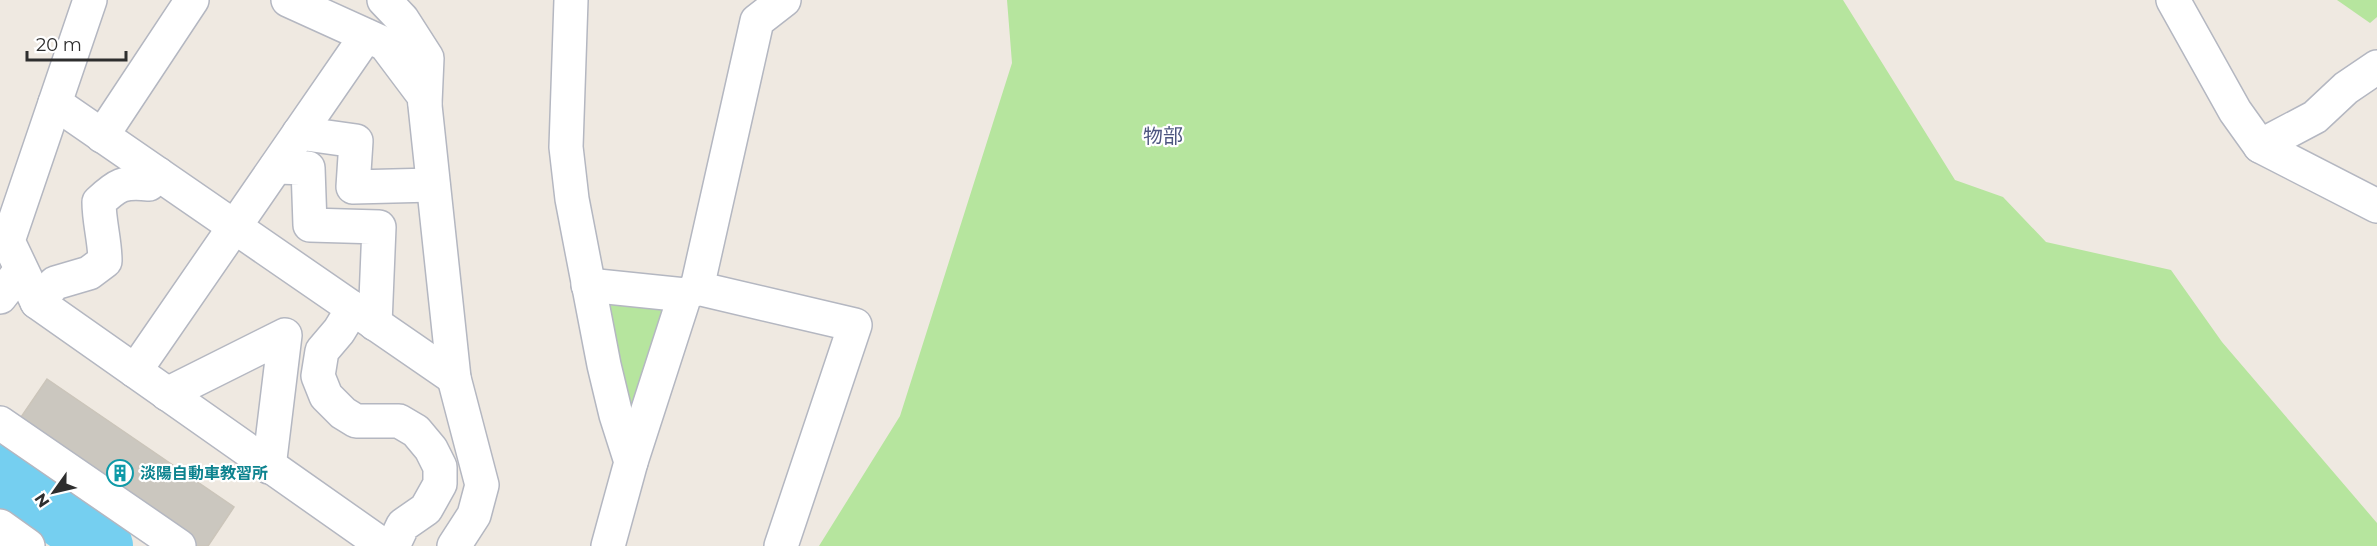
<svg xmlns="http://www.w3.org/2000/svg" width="2377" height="546" font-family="Montserrat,'Noto Sans JP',sans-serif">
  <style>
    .green { fill: #b6e59e }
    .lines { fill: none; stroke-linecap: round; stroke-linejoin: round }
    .river { stroke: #75cff0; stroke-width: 60 }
    .building { fill: #cbc7bf; stroke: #cbc5ba; stroke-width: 1.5 }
    .minor-casing { stroke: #b4b7c1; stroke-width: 36 }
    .minor { stroke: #fff; stroke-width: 33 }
    .labels { text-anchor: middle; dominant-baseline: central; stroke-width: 4.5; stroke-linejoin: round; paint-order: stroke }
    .culture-label { font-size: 16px; font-weight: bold; fill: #0d838f; stroke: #fff; text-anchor: start }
    .quarter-label { font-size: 20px; fill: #4d5680; stroke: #fff }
  </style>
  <rect width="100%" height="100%" fill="#efe9e1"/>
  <g class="green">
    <polygon points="1007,0 1843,0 1955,180 2003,197 2046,242 2171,270 2222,342 2377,523 2377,546 819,546 900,416 1012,63"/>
    <polygon points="2337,0 2377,0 2377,17 2370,23"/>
    <polygon points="608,298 668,307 631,426"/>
  </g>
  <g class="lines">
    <polyline class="river" points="0,475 103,546"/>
  </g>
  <polygon class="building" points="47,379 234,507 208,546 164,546 6,439"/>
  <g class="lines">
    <defs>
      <g id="minor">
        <polyline points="90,0 8,241 37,302 384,546"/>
        <polyline points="288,0 385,44 424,96 454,378 482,485 474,515 454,546"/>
        <polyline points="384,0 402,19 427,58 425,103"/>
        <polyline points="571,0 566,147 572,199 604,365 616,415 631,462 608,546"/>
        <polyline points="2173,0 2235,111 2260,146 2377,206"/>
        <polyline points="55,103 454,378"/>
        <polyline points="299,133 356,141 353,187 433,185"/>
        <polyline points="102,136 192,0"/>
        <polyline points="2260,146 2315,117 2346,88 2377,67"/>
        <polyline points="276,167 308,168 310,225 379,227 375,324"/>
        <polyline points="588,285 685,295"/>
        <polyline points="697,288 855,325 781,546"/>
        <polyline points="0,297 21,270"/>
        <path d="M37 302 55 283 89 273 105 261C105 241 99 222 99 202 117 185 123 181 149 184L158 174"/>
        <polyline points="353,308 339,331 322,351 318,376 326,396 343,413 356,421 399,421 416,431 431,449 440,467 440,484 426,509 403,525 393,546"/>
        <polyline points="135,371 366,36"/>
        <polyline points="167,394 285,335 269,467"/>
        <polyline points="0,423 179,546"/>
        <polyline points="631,462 685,295 697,288 757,21 784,0"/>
        <polyline points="0,526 28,546"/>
      </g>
    </defs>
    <use href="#minor" class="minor-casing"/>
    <use href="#minor" class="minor"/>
  </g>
  <defs>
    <symbol id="building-ring" viewBox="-11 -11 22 22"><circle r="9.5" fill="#fff" stroke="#0f9aa8" stroke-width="1.5"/><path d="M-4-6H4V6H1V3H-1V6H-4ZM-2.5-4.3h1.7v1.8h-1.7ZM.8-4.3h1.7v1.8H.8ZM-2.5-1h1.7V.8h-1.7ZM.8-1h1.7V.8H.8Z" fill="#0f9aa8"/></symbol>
  </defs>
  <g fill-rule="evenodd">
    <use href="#building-ring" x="105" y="458" width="30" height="30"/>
  </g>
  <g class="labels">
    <g class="culture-label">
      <text x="140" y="473">淡陽自動車教習所</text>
    </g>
    <g class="quarter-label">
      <text x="1163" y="136">物部</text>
    </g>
  </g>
  <g transform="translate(54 492) rotate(236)" stroke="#ffffff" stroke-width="4.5" paint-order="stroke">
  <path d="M0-4.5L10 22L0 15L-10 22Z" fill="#2e2e2e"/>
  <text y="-9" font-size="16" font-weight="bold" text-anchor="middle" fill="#2e2e2e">N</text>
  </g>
  <path d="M27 51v9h99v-9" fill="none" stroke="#2e2e2e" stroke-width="3"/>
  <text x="36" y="51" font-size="18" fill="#2e2e2e" stroke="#ffffff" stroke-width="4.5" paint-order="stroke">20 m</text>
</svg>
